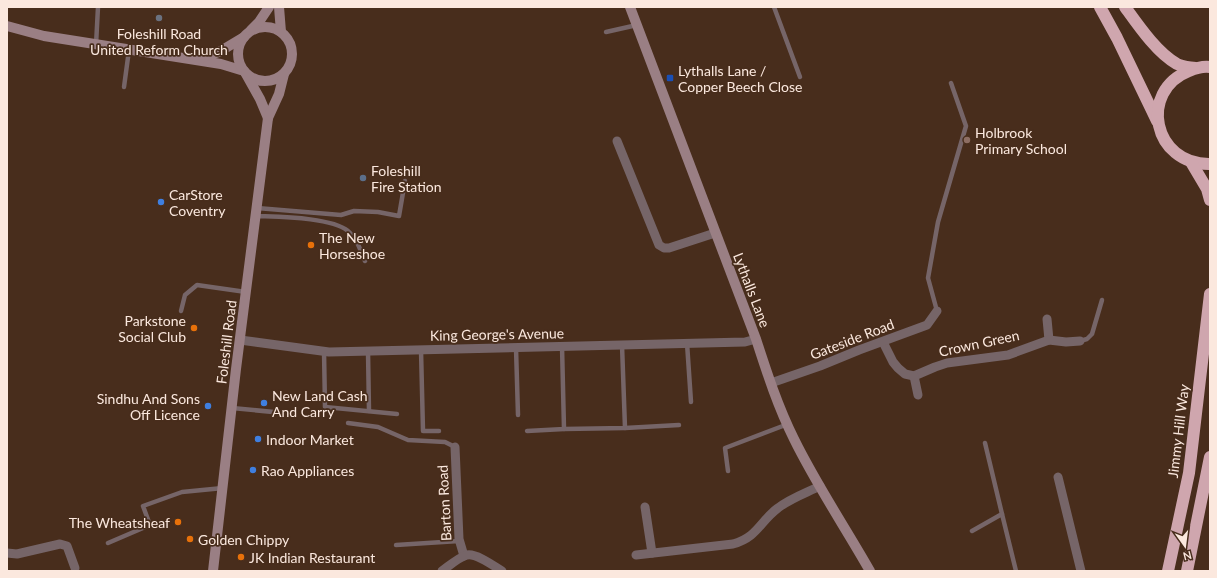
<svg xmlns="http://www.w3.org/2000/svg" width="1217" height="578" font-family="Lato,sans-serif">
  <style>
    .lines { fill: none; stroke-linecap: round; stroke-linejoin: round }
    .lane { stroke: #766568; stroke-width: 4.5 }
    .street { stroke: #766568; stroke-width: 9 }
    .secondary { stroke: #9a7f84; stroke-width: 10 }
    .highway { stroke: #cfa6ae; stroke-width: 12 }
    .worship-dot { fill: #6b7280; stroke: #482d1c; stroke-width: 1.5 }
    .transit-dot { fill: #1a4fb4; stroke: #482d1c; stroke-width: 1.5 }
    .education-dot { fill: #8d6e63; stroke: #482d1c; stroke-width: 1.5 }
    .service-dot { fill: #5c6f8a; stroke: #482d1c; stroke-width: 1.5 }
    .shop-dot { fill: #3f7fe0; stroke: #482d1c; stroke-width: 1.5 }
    .food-dot { fill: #e8710a; stroke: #482d1c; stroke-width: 1.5 }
    .labels { text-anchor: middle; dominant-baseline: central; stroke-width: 3.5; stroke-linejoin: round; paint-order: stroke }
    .poi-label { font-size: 14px; fill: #fbe8de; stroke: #482d1c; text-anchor: start }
    .street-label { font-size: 14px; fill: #fbe8de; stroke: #482d1c }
  </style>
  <rect width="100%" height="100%" fill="#482d1c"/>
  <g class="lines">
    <g class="lane">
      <polyline points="774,7 800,77"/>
      <polyline points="606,32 637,25"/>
      <polyline points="96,45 98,7"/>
      <polyline points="124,87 129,50"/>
      <polyline points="257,208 341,215 354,211 378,212 399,216 405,181"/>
      <path d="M256 216C278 217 331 217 348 231 357 238 360 250 365 261"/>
      <polyline points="181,311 185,295 197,285 246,292"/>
      <polyline points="937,311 928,278 938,222 966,126 951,83"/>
      <polyline points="1080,341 1087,339 1092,334 1102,300"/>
      <polyline points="687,343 691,402"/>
      <polyline points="516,348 518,415"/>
      <polyline points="421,350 423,431 439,431"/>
      <polyline points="324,351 325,407 397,414"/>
      <polyline points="368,351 369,411"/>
      <polyline points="232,408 294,414"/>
      <polyline points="348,423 378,427 408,440 445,442 455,447"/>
      <polyline points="625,428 679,425"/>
      <polyline points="564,429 625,428 622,345"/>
      <polyline points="527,431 564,429 562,346"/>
      <polyline points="985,443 1002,514"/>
      <polyline points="728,471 725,448 788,424"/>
      <polyline points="972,531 1002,514 1016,571"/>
      <polyline points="108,543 150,525 143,506 182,492 223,488"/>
      <polyline points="396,545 459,541"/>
    </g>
    <g class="street">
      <polyline points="617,141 659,245 664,248 669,248 715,233"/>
      <polyline points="1047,319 1049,340"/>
      <polyline points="240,340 329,352 745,342 756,339"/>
      <polyline points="883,342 893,362 898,368 905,374 914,376 935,367 947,363 1008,355 1049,340 1066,342 1080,341"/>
      <polyline points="914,376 918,395"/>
      <polyline points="771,383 820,366 859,350 927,325 937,311"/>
      <polyline points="455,447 459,539 464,556"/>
      <polyline points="1058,477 1081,571"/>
      <polyline points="645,507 652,553"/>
      <polyline points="7,553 17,554 60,544 67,546 75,568"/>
      <path d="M636 555 733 544C758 537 760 521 778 508 791 498 806 493 820 486"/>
      <path d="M442 571C449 566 459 557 467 555 476 553 494 566 502 571"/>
    </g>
    <g class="secondary">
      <polyline points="279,7 281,32"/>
      <path d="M630 7 756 339C767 373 778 407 794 439 816 484 845 527 870 571"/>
      <polyline points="7,26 44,36 221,64 244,71"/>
      <circle cx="265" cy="54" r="27"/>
      <polyline points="251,30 259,22 269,7"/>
      <polyline points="197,59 219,52 244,37"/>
      <polyline points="246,74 260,99 268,118"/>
      <polyline points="213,571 236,369 268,118 279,94 284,74"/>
    </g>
    <g class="highway">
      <polyline points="1100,7 1117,38 1157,121"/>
      <path d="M1125 7C1138 25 1157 53 1177 64 1183 67 1189 67 1195 68"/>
      <path d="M1210 67C1203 66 1196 68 1189 71 1138 91 1153 165 1210 164"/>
      <polyline points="1191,162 1207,189 1210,200"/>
      <polyline points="1168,571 1189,473 1210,294"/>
      <polyline points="1187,571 1210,457"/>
    </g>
  </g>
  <circle class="worship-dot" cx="159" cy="18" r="4"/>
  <rect class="transit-dot" x="666" y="74" width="8" height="8" rx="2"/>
  <circle class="education-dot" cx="967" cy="140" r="4"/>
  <circle class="service-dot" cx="363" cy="178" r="4"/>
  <g class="shop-dot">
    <circle cx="161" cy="202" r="4"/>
    <circle cx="264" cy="403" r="4"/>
    <circle cx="208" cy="406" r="4"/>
    <circle cx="258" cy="439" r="4"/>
    <circle cx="253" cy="470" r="4"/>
  </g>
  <g class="food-dot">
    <circle cx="311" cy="245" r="4"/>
    <circle cx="194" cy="328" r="4"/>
    <circle cx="178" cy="522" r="4"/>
    <circle cx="190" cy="539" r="4"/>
    <circle cx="241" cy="557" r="4"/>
  </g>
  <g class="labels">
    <g class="poi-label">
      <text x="159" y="33" text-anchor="middle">Foleshill Road<tspan x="159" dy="16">United Reform Church</tspan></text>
      <text x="678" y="70">Lythalls Lane /<tspan x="678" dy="16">Copper Beech Close</tspan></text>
      <text x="975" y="132">Holbrook<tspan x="975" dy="16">Primary School</tspan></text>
      <text x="371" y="170">Foleshill<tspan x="371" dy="16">Fire Station</tspan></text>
      <text x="169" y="194">CarStore<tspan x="169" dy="16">Coventry</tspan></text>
      <text x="319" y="237">The New<tspan x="319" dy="16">Horseshoe</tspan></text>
      <text x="186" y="320" text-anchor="end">Parkstone<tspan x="186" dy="16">Social Club</tspan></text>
      <text x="272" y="395">New Land Cash<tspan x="272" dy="16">And Carry</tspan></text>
      <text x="200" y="398" text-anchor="end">Sindhu And Sons<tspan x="200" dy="16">Off Licence</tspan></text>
      <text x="266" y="439">Indoor Market</text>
      <text x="261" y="470">Rao Appliances</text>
      <text x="170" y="522" text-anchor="end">The Wheatsheaf</text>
      <text x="198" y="539">Golden Chippy</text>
      <text x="249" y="557">JK Indian Restaurant</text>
    </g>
    <g class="street-label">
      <text transform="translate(752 290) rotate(69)">Lythalls Lane</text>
      <text transform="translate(497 334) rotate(-1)">King George's Avenue</text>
      <text transform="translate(852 339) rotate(-21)">Gateside Road</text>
      <text transform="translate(226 342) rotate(-83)">Foleshill Road</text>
      <text transform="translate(979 343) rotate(-12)">Crown Green</text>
      <text transform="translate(1178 431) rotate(-83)">Jimmy Hill Way</text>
      <text transform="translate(444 503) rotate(-93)">Barton Road</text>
    </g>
  </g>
  <rect width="1217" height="578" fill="none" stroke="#fbe8de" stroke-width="16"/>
  <g transform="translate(1185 546) rotate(166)" stroke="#482d1c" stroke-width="3" paint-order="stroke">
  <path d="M0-3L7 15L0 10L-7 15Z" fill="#fbe8de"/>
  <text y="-6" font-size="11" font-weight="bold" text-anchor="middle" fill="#fbe8de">N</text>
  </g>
</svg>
